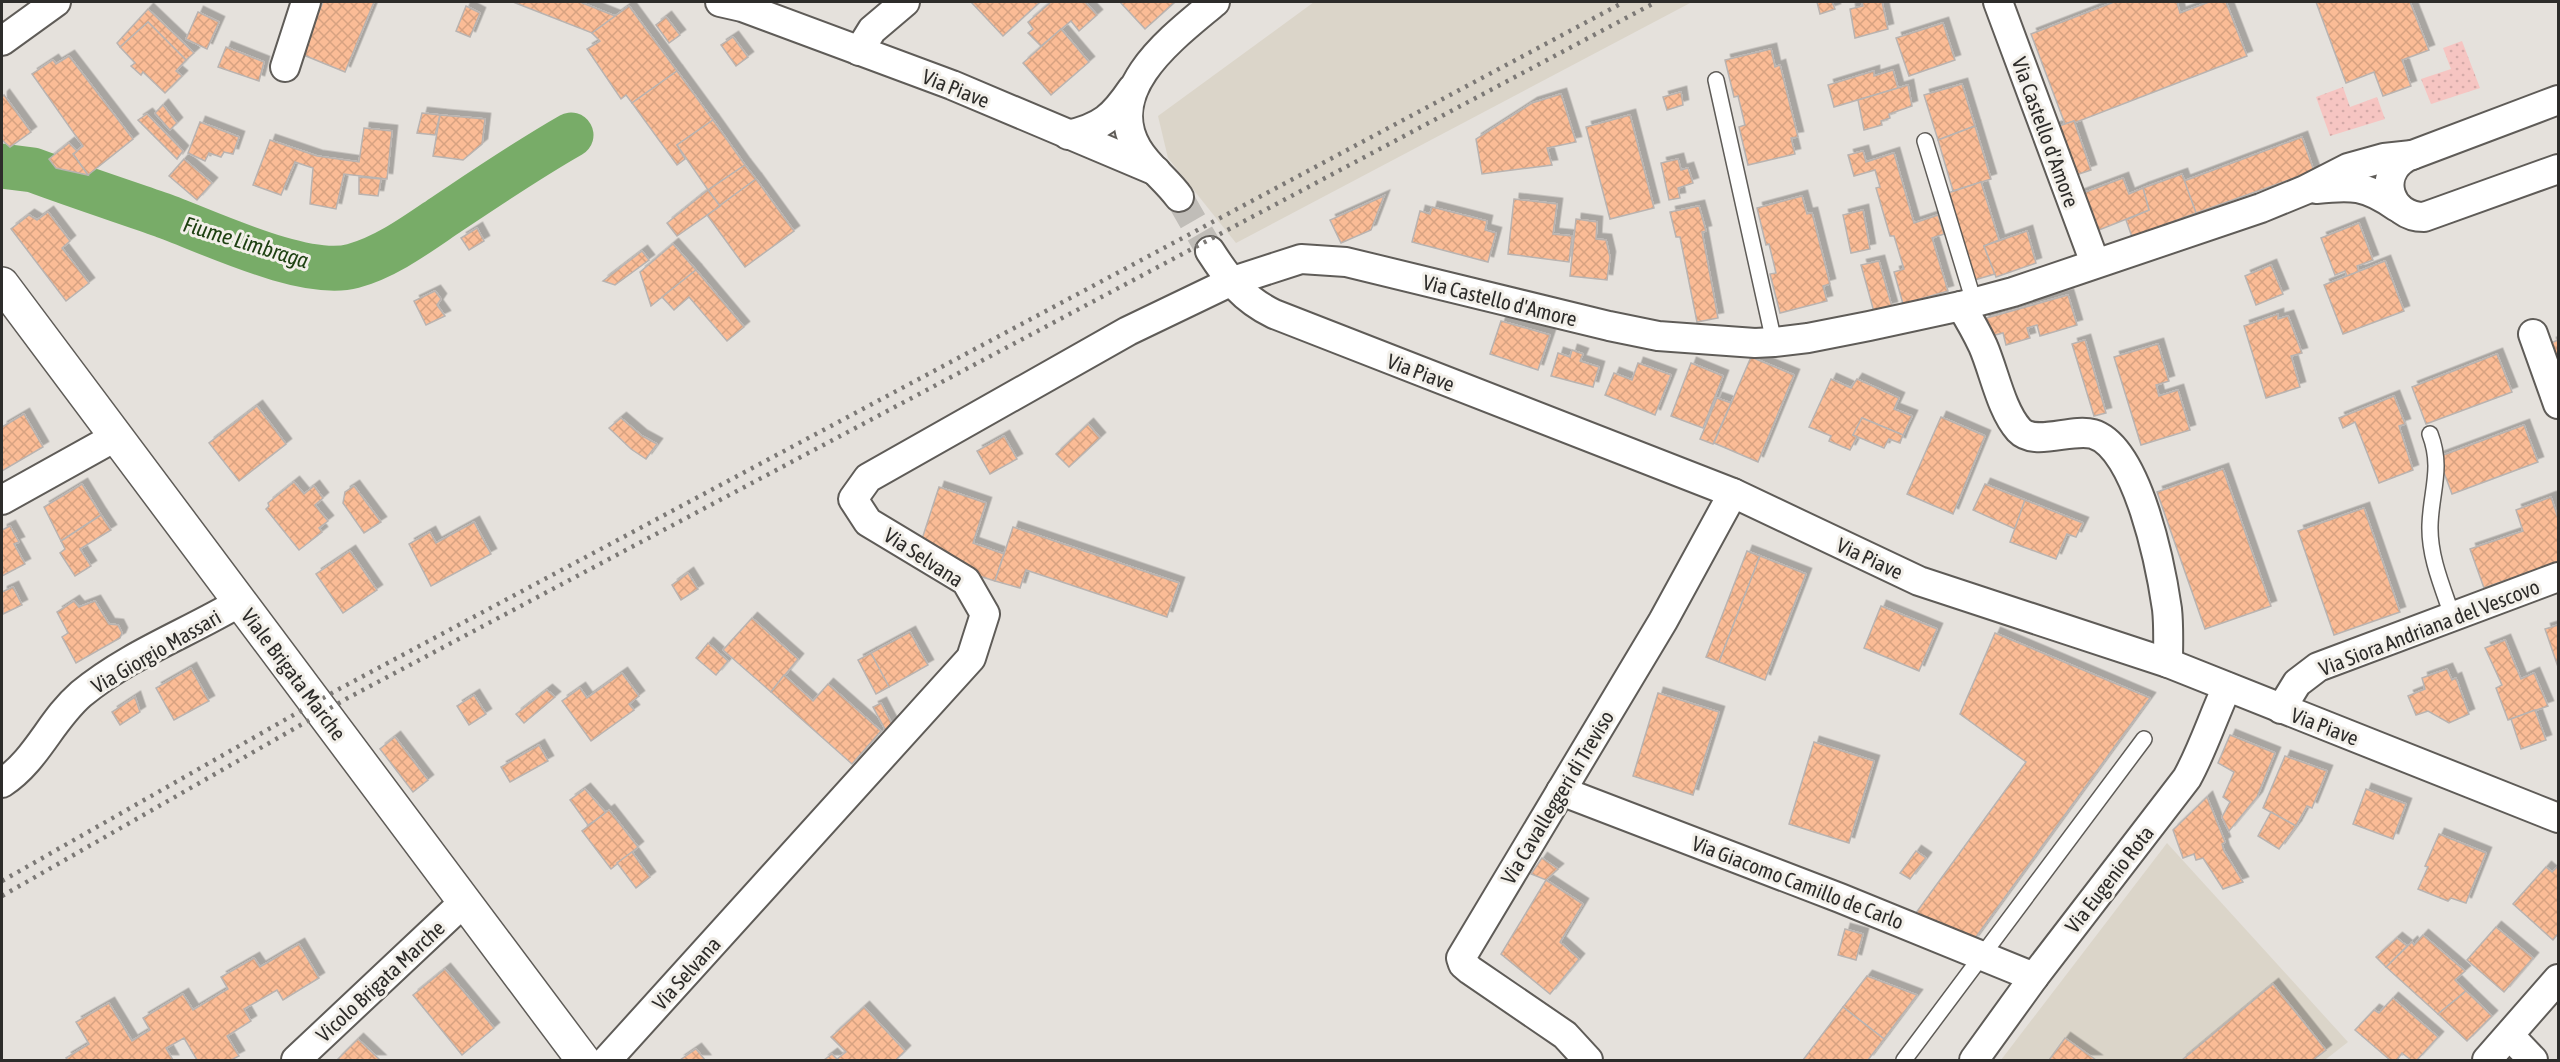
<svg xmlns="http://www.w3.org/2000/svg" width="2560" height="1062" font-family="'Asap Condensed',sans-serif">
  <style>
    .built { fill: #dbd5c9 }
    .garden { fill: url(#garden-dots) }
    .lines { fill: none; stroke-linecap: round; stroke-linejoin: round }
    .river { stroke: #78ac68; stroke-width: 45 }
    .building { fill: url(#building-cross-hatch); stroke: #b9b3b0; stroke-width: 1.5; filter: url(#shadow) }
    .minor-tunnel { stroke: #c0bdb8; stroke-width: 28; stroke-dasharray: 28 14; stroke-linecap: butt }
    .service-casing { stroke: #5f5c58; stroke-width: 18 }
    .minor-casing { stroke: #5f5c58; stroke-width: 32 }
    .tertiary-casing { stroke: #5f5c58; stroke-width: 36 }
    .service { stroke: #fff; stroke-width: 15 }
    .minor { stroke: #fff; stroke-width: 28 }
    .tertiary { stroke: #fff; stroke-width: 33 }
    .rail { stroke: #7c7976; stroke-width: 4.5; stroke-dasharray: 3 6; stroke-linecap: butt }
    .labels { text-anchor: middle; dominant-baseline: central; stroke-width: 6; stroke-linejoin: round; paint-order: stroke }
    .street-label { font-size: 21px; fill: #2d2c2a; stroke: #f2efe9 }
    .water-label { font-size: 22px; font-style: italic; fill: #1e4112; stroke: #f2efe9 }
  </style>
  <defs>
    <pattern id="garden-dots" width="8" height="8" patternUnits="userSpaceOnUse" patternTransform="scale(1.5)"><rect width="8" height="8" fill="#f6c5c2"/><path d="M2 2h.1M6 6h.1" fill="none" stroke="#d3a9a7" stroke-width="1.8" stroke-linecap="round"/></pattern>
    <pattern id="building-cross-hatch" width="8" height="8" patternUnits="userSpaceOnUse" patternTransform="scale(1.5)"><rect width="8" height="8" fill="#fbbc96"/><path d="M0 0l8 8M0 8l8-8" fill="none" stroke="#d7a281"/></pattern>
    <filter id="shadow"><feDropShadow dx="5.5" dy="-5.5" stdDeviation="0" flood-color="#0004"/></filter>
  </defs>
  <rect width="100%" height="100%" fill="#e5e1dc"/>
  <g class="built">
    <polygon points="1314,2 1692,2 1236,243 1168,158 1158,116"/>
    <polygon points="2167,843 2348,1042 2325,1060 2001,1060"/>
  </g>
  <g class="garden">
    <polygon points="2462,41 2480,88 2431,104 2421,79 2451,69 2443,48"/>
    <polygon points="2343,87 2350,107 2377,97 2385,119 2330,136 2316,97"/>
  </g>
  <g class="lines">
    <path class="river" d="M2 166 33 170C76 186 119 200 162 215 209 232 305 279 353 266 386 257 416 235 444 216 486 188 527 160 571 135"/>
  </g>
  <g class="building">
    <polygon points="323,2 374,2 345,72 301,54"/>
    <polygon points="513,2 580,2 615,16 592,33"/>
    <polygon points="971,2 1040,2 1003,36"/>
    <polygon points="1051,2 1085,2 1097,15 1079,31 1071,21 1041,46 1028,33 1033,29 1028,22"/>
    <polygon points="1120,2 1175,2 1145,29"/>
    <polygon points="1817,2 1832,2 1835,9 1820,14"/>
    <polygon points="1862,2 1882,2 1888,29 1855,38 1850,9 1863,6"/>
    <polygon points="2114,2 2177,2 2180,13 2209,2 2226,2 2247,56 2074,123 2074,121 2065,124 2031,34"/>
    <polygon points="2316,2 2410,2 2429,50 2402,60 2411,86 2383,96 2374,72 2346,83"/>
    <polygon points="466,6 480,13 470,37 456,31"/>
    <polygon points="629,6 677,71 632,103 626,95 621,99 587,49 600,41 592,33"/>
    <polygon points="148,9 194,53 186,60 148,22 120,47 117,43"/>
    <polygon points="198,12 219,22 207,49 186,39"/>
    <polygon points="666,17 680,35 669,43 656,25"/>
    <polygon points="148,22 186,60 176,71 182,76 165,93 143,72 141,75 131,66 135,63 120,47"/>
    <polygon points="1943,23 1955,60 1909,76 1896,38"/>
    <polygon points="1061,29 1089,62 1051,95 1023,63"/>
    <polygon points="733,37 748,57 736,66 721,45"/>
    <polygon points="226,47 264,62 259,81 218,67"/>
    <polygon points="1771,49 1775,67 1780,65 1798,137 1791,138 1795,154 1748,165 1739,127 1745,125 1738,96 1734,97 1725,60"/>
    <polygon points="69,56 133,139 88,175 73,154 83,146 32,74 53,60 56,64"/>
    <polygon points="1893,70 1898,88 1834,107 1828,85 1874,71 1874,76"/>
    <polygon points="677,71 713,120 677,145 685,159 677,165 632,103"/>
    <polygon points="1962,84 1975,126 1938,140 1924,95"/>
    <polygon points="1908,85 1912,106 1889,114 1890,118 1881,121 1882,125 1864,130 1858,100"/>
    <polygon points="1681,92 1683,105 1667,110 1663,97"/>
    <polygon points="1561,94 1576,142 1547,148 1552,165 1482,174 1476,139 1532,103"/>
    <polygon points="4,95 31,132 10,147 3,141 2,143 2,97"/>
    <polygon points="163,105 177,123 170,130 155,113"/>
    <polygon points="422,113 440,115 435,135 417,133"/>
    <polygon points="147,114 183,151 177,159 138,120"/>
    <polygon points="440,115 485,119 482,144 463,160 433,156"/>
    <polygon points="1630,115 1654,208 1610,219 1586,127"/>
    <polygon points="713,120 745,165 708,190 677,145"/>
    <polygon points="2074,121 2091,170 2067,178 2050,129"/>
    <polygon points="200,122 239,137 233,154 224,152 221,157 209,153 205,161 188,153"/>
    <polygon points="1975,126 1991,179 1953,191 1938,140"/>
    <polygon points="364,128 392,131 387,179 344,174 336,209 310,204 313,168 295,162 281,195 253,185 270,140 317,156 359,162"/>
    <polygon points="2302,137 2314,171 2196,213 2184,181"/>
    <polygon points="69,143 77,151 73,154 88,175 56,168 49,159"/>
    <polygon points="1863,151 1866,162 1894,153 1914,223 1938,215 1944,234 1932,238 1948,291 1903,304 1894,272 1904,269 1894,236 1890,236 1876,188 1880,187 1875,170 1854,176 1848,155"/>
    <polygon points="184,159 212,183 197,200 169,176"/>
    <polygon points="1678,159 1681,170 1688,168 1693,183 1678,188 1680,198 1669,200 1661,163"/>
    <polygon points="745,165 756,179 720,206 708,190"/>
    <polygon points="2182,174 2196,213 2132,237 2126,220 2149,210 2143,188"/>
    <polygon points="359,177 381,179 378,196 359,194"/>
    <polygon points="2123,178 2129,194 2143,188 2149,210 2089,234 2075,196"/>
    <polygon points="756,179 794,231 745,267 707,215"/>
    <polygon points="1981,182 1999,240 1984,246 1995,274 1971,281 1948,193"/>
    <polygon points="708,190 720,206 677,236 667,223"/>
    <polygon points="1384,196 1371,230 1341,243 1330,220"/>
    <polygon points="1802,196 1807,214 1812,213 1830,284 1823,286 1827,301 1780,313 1770,274 1776,273 1769,244 1766,245 1757,208"/>
    <polygon points="1514,199 1557,204 1553,234 1572,236 1569,262 1508,254"/>
    <polygon points="1699,206 1706,231 1702,232 1718,318 1697,322 1680,237 1676,237 1670,212"/>
    <polygon points="1432,207 1487,221 1485,230 1496,233 1488,262 1412,242 1420,211 1430,214"/>
    <polygon points="1863,210 1870,249 1851,253 1843,215"/>
    <polygon points="48,212 70,241 62,248 89,283 66,301 11,229 29,215 37,220"/>
    <polygon points="1576,219 1597,222 1596,239 1606,240 1610,257 1607,280 1570,276"/>
    <polygon points="2359,223 2373,260 2357,266 2359,272 2347,276 2345,271 2335,275 2321,238"/>
    <polygon points="477,228 484,241 469,250 461,238"/>
    <polygon points="2027,231 2036,263 1996,277 1984,246"/>
    <polygon points="673,244 696,270 651,306 640,272"/>
    <polygon points="642,251 649,260 615,285 603,281"/>
    <polygon points="1879,261 1892,307 1874,312 1861,265"/>
    <polygon points="2385,261 2404,311 2343,334 2324,285"/>
    <polygon points="2271,265 2283,294 2256,305 2245,276"/>
    <polygon points="696,270 744,327 727,341 689,297 674,310 662,297"/>
    <polygon points="435,291 441,299 437,305 445,316 426,325 414,301"/>
    <polygon points="2068,295 2077,325 2040,336 2037,325 2027,328 2030,338 2006,345 2003,333 1987,337 1983,319"/>
    <polygon points="2278,314 2278,319 2288,316 2302,353 2291,356 2300,387 2266,398 2244,326"/>
    <polygon points="1501,321 1550,335 1538,370 1490,354"/>
    <polygon points="2085,340 2106,413 2094,416 2072,344"/>
    <polygon points="2558,340 2558,364 2551,343"/>
    <polygon points="2158,344 2169,381 2156,385 2159,396 2178,390 2190,430 2141,445 2114,357"/>
    <polygon points="1572,350 1583,354 1580,361 1599,367 1593,387 1551,376 1558,353 1570,357"/>
    <polygon points="2497,354 2512,392 2426,424 2412,387"/>
    <polygon points="1751,357 1794,375 1758,462 1714,443"/>
    <polygon points="1638,363 1671,375 1655,415 1605,395 1614,373 1632,380"/>
    <polygon points="1691,363 1723,376 1703,428 1671,416"/>
    <polygon points="1831,379 1851,388 1857,379 1899,398 1894,409 1912,416 1903,435 1862,418 1853,435 1857,437 1850,450 1829,441 1831,436 1809,427"/>
    <polygon points="2394,396 2405,424 2399,426 2413,470 2379,483 2355,422 2343,428 2339,418"/>
    <polygon points="1717,398 1731,403 1713,444 1700,439"/>
    <polygon points="257,406 286,444 239,481 209,443"/>
    <polygon points="24,414 43,447 2,471 2,427"/>
    <polygon points="1941,417 1985,436 1953,514 1907,494"/>
    <polygon points="621,418 642,436 657,444 646,459 631,449 609,428"/>
    <polygon points="1862,418 1903,435 1900,443 1889,439 1884,448 1853,435"/>
    <polygon points="1088,424 1100,438 1069,467 1056,454"/>
    <polygon points="2524,425 2538,462 2452,494 2438,457"/>
    <polygon points="1004,436 1017,459 990,474 977,451"/>
    <polygon points="2223,469 2271,606 2205,629 2157,492"/>
    <polygon points="294,482 304,494 314,486 323,498 315,505 328,521 319,528 322,532 299,550 266,509 269,506 268,503"/>
    <polygon points="82,484 101,515 61,541 44,507"/>
    <polygon points="1985,484 2025,500 2015,529 1973,510"/>
    <polygon points="354,486 381,522 364,533 343,503 345,492"/>
    <polygon points="939,487 986,503 973,543 1004,554 995,581 954,568 939,558 942,549 921,542"/>
    <polygon points="2551,497 2558,518 2558,562 2484,588 2470,549 2523,531 2516,510"/>
    <polygon points="2025,500 2083,523 2076,537 2067,534 2056,559 2010,542"/>
    <polygon points="2364,508 2400,612 2334,635 2298,531"/>
    <polygon points="101,515 111,530 80,549 91,566 75,576 60,553 65,549 61,541"/>
    <polygon points="474,522 491,554 431,586 409,544 430,532 436,543"/>
    <polygon points="10,526 19,542 14,544 25,564 2,576 2,530"/>
    <polygon points="1013,527 1179,583 1167,617 1026,570 1020,588 995,581"/>
    <polygon points="350,551 377,590 343,613 316,574"/>
    <polygon points="1747,551 1760,556 1719,662 1706,657"/>
    <polygon points="1760,556 1806,574 1765,680 1719,662"/>
    <polygon points="688,573 698,589 681,600 672,585"/>
    <polygon points="13,587 22,605 3,614 2,592"/>
    <polygon points="74,601 79,607 95,601 109,624 118,625 122,633 120,638 76,663 62,637 68,633 57,612"/>
    <polygon points="1881,606 1937,629 1919,671 1864,648"/>
    <polygon points="752,618 798,659 771,692 723,650"/>
    <polygon points="2558,625 2558,667 2545,629"/>
    <polygon points="910,632 928,665 889,687 871,653"/>
    <polygon points="1995,633 2150,698 1973,941 1913,917 2026,762 1960,714"/>
    <polygon points="2505,640 2521,679 2534,673 2548,706 2508,720 2496,688 2502,685 2485,648"/>
    <polygon points="708,643 728,661 716,675 696,658"/>
    <polygon points="871,653 889,687 876,694 858,660"/>
    <polygon points="191,668 209,701 174,720 156,688"/>
    <polygon points="2447,669 2452,680 2456,678 2469,714 2449,723 2428,711 2416,715 2408,696 2425,689 2422,678"/>
    <polygon points="622,673 639,696 629,704 634,710 591,741 562,701 580,688 587,698"/>
    <polygon points="784,675 813,701 828,684 881,731 852,764 771,692"/>
    <polygon points="547,690 555,697 524,723 516,714"/>
    <polygon points="1658,693 1719,712 1693,795 1633,776"/>
    <polygon points="474,695 486,714 469,725 457,706"/>
    <polygon points="135,697 140,712 120,725 112,712"/>
    <polygon points="881,703 893,726 886,731 873,707"/>
    <polygon points="2535,710 2546,740 2521,749 2511,719"/>
    <polygon points="2230,735 2275,753 2257,797 2229,831 2222,817 2230,802 2223,797 2234,772 2218,763"/>
    <polygon points="395,737 428,780 413,792 380,749"/>
    <polygon points="1814,742 1874,761 1849,843 1789,824"/>
    <polygon points="539,745 548,761 510,782 501,767"/>
    <polygon points="2285,756 2327,771 2312,808 2307,806 2296,826 2263,808"/>
    <polygon points="585,789 606,813 588,825 570,800"/>
    <polygon points="2366,789 2406,804 2393,839 2353,824"/>
    <polygon points="2207,797 2225,842 2222,844 2224,851 2243,882 2223,889 2203,858 2196,860 2194,854 2183,858 2173,830"/>
    <polygon points="609,810 638,847 611,869 582,831"/>
    <polygon points="2271,812 2296,826 2279,849 2258,836"/>
    <polygon points="2439,834 2486,853 2466,903 2451,898 2448,901 2418,889 2428,867 2425,866"/>
    <polygon points="1916,851 1926,858 1910,879 1900,873"/>
    <polygon points="632,852 650,877 636,888 617,863"/>
    <polygon points="1542,858 1558,869 1546,880 1531,874"/>
    <polygon points="2558,866 2558,934 2553,940 2513,904 2546,867 2552,872"/>
    <polygon points="1546,880 1583,904 1560,942 1579,959 1550,994 1501,954"/>
    <polygon points="2496,927 2533,958 2504,992 2467,960"/>
    <polygon points="1845,929 1863,934 1856,960 1838,955"/>
    <polygon points="2423,935 2465,971 2455,980 2466,991 2438,1014 2386,967 2412,942 2414,945"/>
    <polygon points="2397,938 2407,946 2386,967 2376,957"/>
    <polygon points="299,944 319,978 283,1000 277,990 244,1009 251,1021 227,1036 239,1056 231,1060 197,1060 184,1038 166,1048 173,1060 68,1060 66,1058 89,1044 76,1022 109,1003 132,1041 150,1030 143,1018 183,994 193,1010 228,989 221,977 254,958 260,967"/>
    <polygon points="445,969 494,1028 462,1055 413,995"/>
    <polygon points="1867,976 1917,995 1884,1039 1843,1007"/>
    <polygon points="2273,984 2326,1050 2313,1060 2182,1060"/>
    <polygon points="2466,991 2492,1016 2467,1041 2438,1014"/>
    <polygon points="2393,998 2438,1037 2417,1060 2411,1060 2402,1053 2397,1060 2390,1060 2355,1030 2374,1010 2379,1013"/>
    <polygon points="864,1007 905,1051 896,1060 824,1060 832,1054 837,1059 846,1052 831,1037"/>
    <polygon points="1843,1007 1884,1039 1868,1060 1803,1060"/>
    <polygon points="2065,1038 2096,1060 2049,1060"/>
    <polygon points="358,1039 380,1060 337,1060"/>
    <polygon points="696,1049 705,1060 680,1060"/>
  </g>
  <g class="lines">
    <polyline class="minor-tunnel" points="1179,197 1210,251"/>
    <defs>
      <g id="service">
        <polyline points="1716,80 1774,342"/>
        <polyline points="1925,141 1974,302"/>
        <path d="M2430 434C2443 468 2431 491 2430 525 2429 556 2442 586 2452 615"/>
        <polyline points="1904,1060 2144,739"/>
      </g>
      <g id="minor">
        <polyline points="720,2 742,7 952,85 1156,171"/>
        <polyline points="1998,2 2095,263"/>
        <polyline points="2,41 56,2"/>
        <polyline points="859,51 872,30 905,2"/>
        <polyline points="285,67 306,2"/>
        <path d="M2558 100 2407 157C2376 175 2389 217 2424 217L2558 169"/>
        <path d="M1068 135C1102 127 1113 117 1132 89"/>
        <path d="M2316 189C2352 185 2366 185 2397 207"/>
        <path d="M1179 197C1166 179 1148 167 1137 148 1102 88 1176 35 1215 2"/>
        <path d="M1210 251C1228 279 1243 299 1274 314L1733 493 1919 581 2168 663 2558 818"/>
        <path d="M1961 306C1969 319 1977 333 1983 346 1994 371 2001 410 2019 430 2035 447 2071 428 2093 434 2138 447 2161 568 2167 609 2169 627 2168 646 2168 663"/>
        <polyline points="2533,334 2558,404"/>
        <polyline points="2,500 117,436"/>
        <polyline points="2281,709 2297,683 2318,667 2558,577"/>
        <path d="M2 783C37 760 50 721 81 694 128 655 188 633 240 602"/>
        <polyline points="1561,791 1840,898 2034,977"/>
        <polyline points="2510,1036 2533,1060"/>
        <polyline points="296,1060 464,902"/>
        <polyline points="607,1060 971,658 985,614 966,581 868,522 853,499 868,478 1128,331 1230,282 1301,259 1346,262 1609,326 1658,336 1755,343 1774,342 1808,338 1869,326 1961,306 2013,292 2261,208 2305,190 2348,168 2384,158 2412,155"/>
        <polyline points="1588,1060 1565,1035 1470,970 1463,964 1461,958 1663,621 1733,493"/>
        <path d="M1974 1060 2034 977 2187 778C2203 749 2213 717 2227 687"/>
        <polyline points="2487,1060 2558,979"/>
      </g>
      <polyline id="tertiary" points="2,284 583,1060"/>
    </defs>
    <use href="#service" class="service-casing"/>
    <use href="#minor" class="minor-casing"/>
    <use href="#tertiary" class="tertiary-casing"/>
    <use href="#service" class="service"/>
    <use href="#minor" class="minor"/>
    <use href="#tertiary" class="tertiary"/>
    <g class="rail">
      <polyline points="2,881 339,689 1624,2"/>
      <polyline points="2,896 346,699 1656,2"/>
    </g>
  </g>
  <g class="labels">
    <g class="street-label">
      <text transform="translate(956 88) rotate(22)">Via Piave</text>
      <text transform="translate(2046 132) rotate(70)">Via Castello d'Amore</text>
      <text transform="translate(1500 300) rotate(14)">Via Castello d'Amore</text>
      <text transform="translate(1421 372) rotate(21)">Via Piave</text>
      <text transform="translate(924 557) rotate(33)">Via Selvana</text>
      <text transform="translate(1870 558) rotate(25)">Via Piave</text>
      <text transform="translate(2429 627) rotate(-21)">Via Siora Andriana del Vescovo</text>
      <text transform="translate(156 651) rotate(-30)">Via Giorgio Massari</text>
      <text transform="translate(294 674) rotate(53)">Viale Brigata Marche</text>
      <text transform="translate(2325 726) rotate(21)">Via Piave</text>
      <text transform="translate(1557 797) rotate(-59)">Via Cavalleggeri di Treviso</text>
      <text transform="translate(2109 879) rotate(-52)">Via Eugenio Rota</text>
      <text transform="translate(1798 882) rotate(21)">Via Giacomo Camillo de Carlo</text>
      <text transform="translate(686 973) rotate(-48)">Via Selvana</text>
      <text transform="translate(380 981) rotate(-43)">Vicolo Brigata Marche</text>
    </g>
    <g class="water-label">
      <text transform="translate(246 242) rotate(17)">Fiume Limbraga</text>
    </g>
  </g>
  <rect width="2560" height="1062" fill="none" stroke="#2d2c2a" stroke-width="6"/>
</svg>
